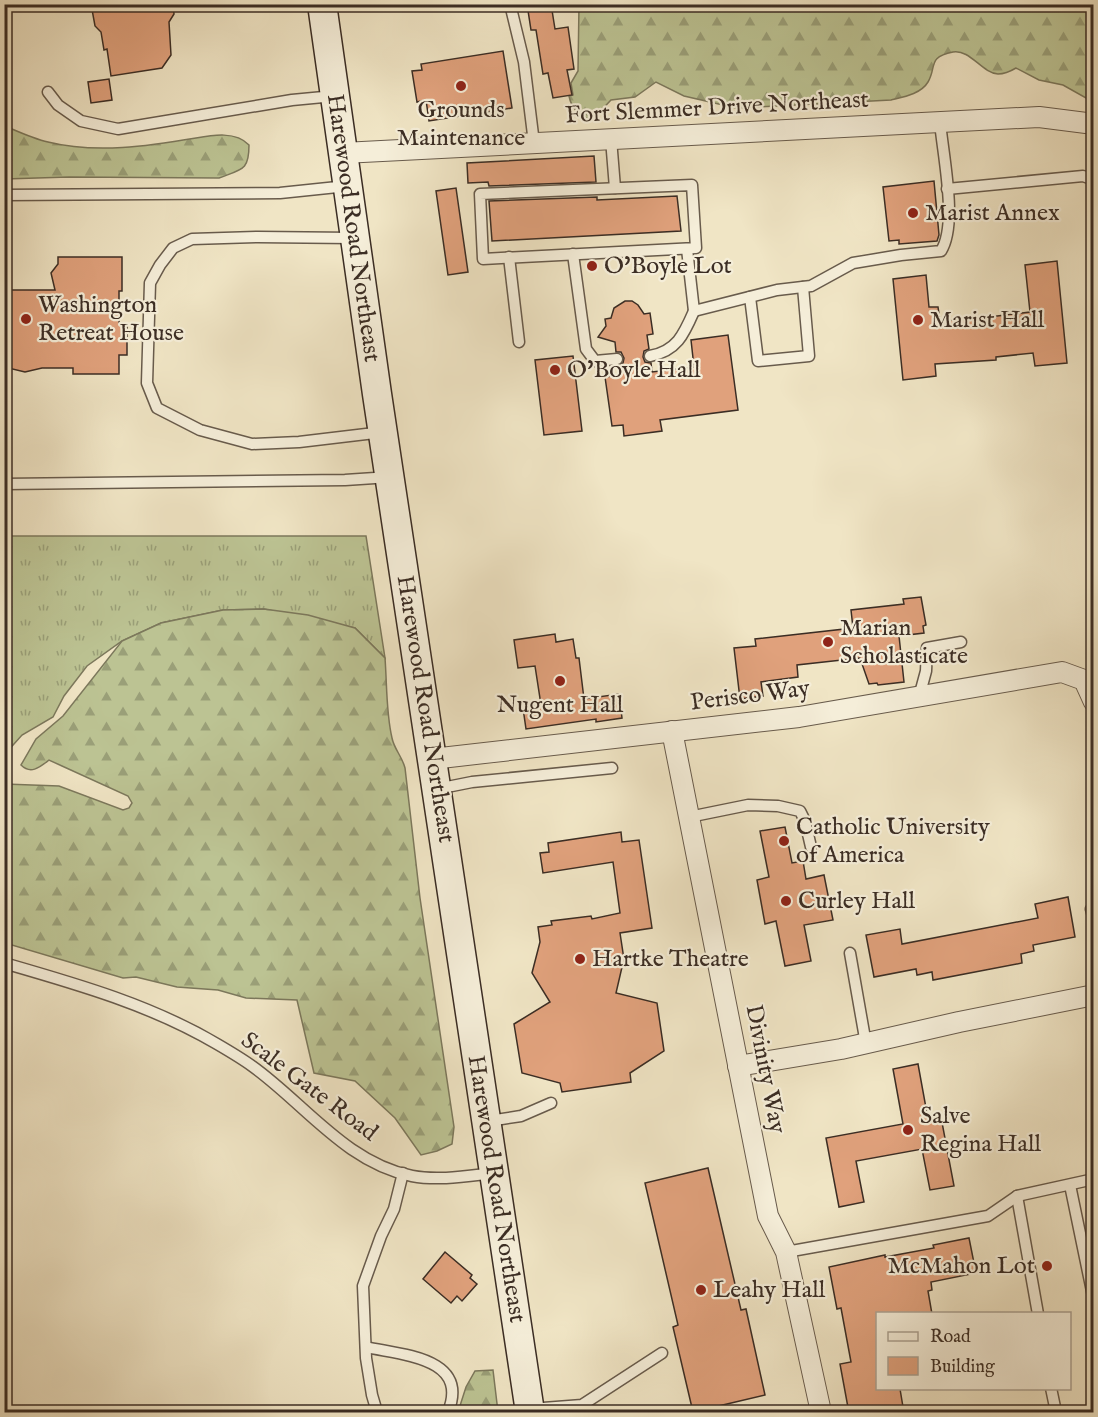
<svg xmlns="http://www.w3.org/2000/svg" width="1098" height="1417" font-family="'IM FELL English',serif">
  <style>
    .grass { fill: url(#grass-tufts); stroke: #7c785c; stroke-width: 1.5 }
    .forest { fill: url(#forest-firs); stroke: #7c785c; stroke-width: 1.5 }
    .building { fill: #e0a17c; stroke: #3b2d24; stroke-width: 1.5 }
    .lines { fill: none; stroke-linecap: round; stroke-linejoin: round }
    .lane-casing { stroke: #685b4c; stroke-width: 13 }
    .street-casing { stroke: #685b4c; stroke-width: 22 }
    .secondary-casing { stroke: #3b2d24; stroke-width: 31 }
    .lane { stroke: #f5eed9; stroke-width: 10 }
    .street { stroke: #f5eed9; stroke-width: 20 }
    .secondary { stroke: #f5eed9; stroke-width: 28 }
    .poi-dot { fill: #8f2418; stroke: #f5eed9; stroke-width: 2 }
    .labels { text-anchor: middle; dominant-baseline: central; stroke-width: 4.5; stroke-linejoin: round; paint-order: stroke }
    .street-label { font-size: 24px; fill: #3b2d24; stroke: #f5eed9 }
    .poi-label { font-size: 24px; fill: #3b2d24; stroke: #f5eed9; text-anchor: start }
  </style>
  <defs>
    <pattern id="grass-tufts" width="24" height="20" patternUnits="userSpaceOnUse" patternTransform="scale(1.5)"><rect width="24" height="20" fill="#bcc393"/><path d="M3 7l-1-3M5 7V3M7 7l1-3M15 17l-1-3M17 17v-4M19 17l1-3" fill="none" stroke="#9a9f78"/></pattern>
    <pattern id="forest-firs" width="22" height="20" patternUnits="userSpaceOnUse" patternTransform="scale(1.5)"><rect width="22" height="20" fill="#bcc393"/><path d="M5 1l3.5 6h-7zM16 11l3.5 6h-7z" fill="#9a9f78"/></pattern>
  </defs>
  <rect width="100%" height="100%" fill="#f0e5c5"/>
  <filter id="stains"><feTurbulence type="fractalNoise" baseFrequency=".00333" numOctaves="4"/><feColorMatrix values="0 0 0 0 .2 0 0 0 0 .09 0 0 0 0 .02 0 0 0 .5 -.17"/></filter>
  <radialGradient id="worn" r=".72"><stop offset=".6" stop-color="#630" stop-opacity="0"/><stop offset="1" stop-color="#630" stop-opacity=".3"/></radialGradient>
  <polygon class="grass" points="5,536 366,536 385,658 355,628 264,609 223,610 161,623 122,641 87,666 64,696 53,717 22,735 5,754"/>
  <g class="forest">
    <path d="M579 5H1093V98H1086L1063 85 1039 80 1016 68C1011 71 1004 74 998 74 982 73 970 49 953 52 927 57 937 67 928 82 921 94 903 97 891 100L736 108 684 96 656 82 635 97 611 100 592 120C580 118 571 107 569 96L573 95 571 83 578 71Z"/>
    <path d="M5 126C19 132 34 139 48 142 96 154 149 146 196 138 213 135 236 131 249 145 249 171 242 169 219 178L69 177 5 179Z"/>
    <path d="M264 609 308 615 355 628 385 658C387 684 386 713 392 738 394 749 402 756 405 768L420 898 454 1127 452 1144 437 1151 421 1155 395 1118 355 1081 314 1073 297 1000 246 998 218 990 177 987 136 977 123 978 5 943V784L59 786 123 810 129 808 132 803 128 796 62 766 49 760C40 767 31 775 21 765L36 739 63 716 122 641 161 623 223 610Z"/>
    <polygon points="493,1370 498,1412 458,1412 466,1387 475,1371"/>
  </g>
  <g class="building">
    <polygon points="91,4 173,4 174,14 169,22 171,55 162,68 111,76 107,49 104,50 101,32 95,26"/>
    <polygon points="527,4 551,4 555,29 568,27 574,69 567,70 572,95 553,98 548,73 543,74 536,30 531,30"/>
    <polygon points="503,51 512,108 429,121 426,100 417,102 412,71 422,70 421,64"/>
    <polygon points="109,79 112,100 91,103 88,82"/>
    <polygon points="594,156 596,182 489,186 488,182 468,183 467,163"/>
    <polygon points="934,181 939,235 937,241 899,244 899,240 889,241 883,187"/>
    <polygon points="456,188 468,272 448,275 436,191"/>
    <polygon points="677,196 681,231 492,241 489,201 597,197 597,200"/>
    <polygon points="58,257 122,257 122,291 119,291 119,323 127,323 127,355 119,355 119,374 73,374 73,368 42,368 25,372 4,367 4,294 6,294 6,290 55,290 51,273 58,264"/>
    <polygon points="1057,261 1067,363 1035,366 1033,353 996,357 996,360 935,364 936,376 903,380 893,279 926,275 929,307 938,307 940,321 972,319 1030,312 1025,265"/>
    <polygon points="625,301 632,301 638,305 644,314 650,313 653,334 647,335 649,349 644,351 643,357 645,362 651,363 652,372 694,367 691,340 728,335 738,410 660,420 662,431 624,436 623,425 612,426 605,377 619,375 618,366 623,363 624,358 621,352 616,352 615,342 598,337 606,326 605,319 611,318 614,308"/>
    <polygon points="573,356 582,431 544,435 535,360"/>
    <polygon points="921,597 926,625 923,626 924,633 899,636 904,682 878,685 877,683 869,684 860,658 797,665 798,677 761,682 763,696 740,699 734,648 756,646 755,639 853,628 851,610 904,604 903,599"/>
    <polygon points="555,634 556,642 573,639 576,658 579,658 584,699 619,694 622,718 596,722 596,719 526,729 523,708 541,705 535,666 518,668 514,640"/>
    <polygon points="785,827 792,863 803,861 806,879 824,875 833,920 804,925 811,961 785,966 776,921 765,924 757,880 769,877 760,831"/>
    <polygon points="621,832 622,842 639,840 652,928 620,933 625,966 622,967 616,993 657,1003 664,1051 630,1073 631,1082 562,1092 560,1083 522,1073 514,1024 550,1002 532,973 540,942 538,927 552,925 551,921 591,916 592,919 620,913 613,862 543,873 540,853 549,852 548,843"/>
    <polygon points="1068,897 1075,937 1033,945 1034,951 1021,954 1022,963 933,980 932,972 917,975 916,969 874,977 866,935 900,929 902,944 1038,918 1035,904"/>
    <polygon points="918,1064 928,1119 941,1117 954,1186 930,1190 922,1149 856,1161 864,1202 839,1207 826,1138 903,1124 893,1069"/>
    <polygon points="708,1168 741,1310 746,1309 765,1395 693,1412 673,1327 678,1325 645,1183"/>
    <polygon points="969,1238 976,1273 931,1282 932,1290 928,1291 932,1314 878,1314 878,1389 900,1389 904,1413 849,1413 840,1364 851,1362 841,1308 837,1309 829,1267 885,1255 885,1257 934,1248 933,1245"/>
    <polygon points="445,1252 472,1275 470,1278 477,1284 462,1301 457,1296 451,1303 423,1279"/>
  </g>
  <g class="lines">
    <defs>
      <g id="lane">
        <polyline points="510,4 524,62 534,143"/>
        <polyline points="48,92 58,105 81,121 118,129 292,100 334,96"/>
        <polyline points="611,139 615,188"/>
        <polygon points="692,185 696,248 483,259 480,194"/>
        <polyline points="947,189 1083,176 1094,180"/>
        <polyline points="4,195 280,193 347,186"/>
        <polyline points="353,238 258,237 192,239 173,248 160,265 150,283 147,383 157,408 200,430 252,444 299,442 383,432"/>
        <path d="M687 249 694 311 777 290 811 286 853 263 901 255 941 251C958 224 943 156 940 122"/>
        <polyline points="573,254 586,349 595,361 617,359"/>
        <polyline points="509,257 519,342"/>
        <polyline points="750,297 758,361 809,356 803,287"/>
        <path d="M650 356C677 351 684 334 694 311"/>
        <polyline points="4,484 345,480 390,477"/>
        <polyline points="919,697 926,671 927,648 961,642"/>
        <polyline points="437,789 472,782 612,768"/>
        <polyline points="689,817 748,805 778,806 800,811 805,821 811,847"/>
        <polyline points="1091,909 1094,920"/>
        <polyline points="850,953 866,1044"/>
        <path d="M4 963C77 984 151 1005 217 1044 229 1051 241 1058 252 1066 304 1103 346 1163 412 1176 438 1181 467 1176 494 1173"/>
        <polyline points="489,1121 521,1116 551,1103"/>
        <polyline points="1070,1185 1094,1301"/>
        <polyline points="1017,1196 1038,1314"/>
        <polyline points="786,1252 988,1216 1017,1196 1094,1179"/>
        <path d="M366 1347C401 1355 470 1357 448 1412"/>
        <polyline points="1051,1388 1056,1412"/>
        <polyline points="530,1409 582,1405 662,1353"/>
        <polyline points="377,1412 372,1395 366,1358 363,1286 381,1236 394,1209 403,1173"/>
      </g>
      <g id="street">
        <polyline points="343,153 1039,117 1094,124"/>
        <polyline points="672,731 768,1216 786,1252 821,1412"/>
        <polyline points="432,759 799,717 1062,672 1084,680 1094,702"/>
        <polyline points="738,1066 841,1049 959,1022 1094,995"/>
      </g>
      <polyline id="secondary" points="322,4 377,394 530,1412"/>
    </defs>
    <use href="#lane" class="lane-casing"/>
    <use href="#street" class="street-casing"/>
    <use href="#secondary" class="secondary-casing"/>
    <use href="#lane" class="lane"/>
    <use href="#street" class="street"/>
    <use href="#secondary" class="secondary"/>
  </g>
  <g class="poi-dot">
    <circle cx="461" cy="86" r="6"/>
    <circle cx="913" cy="213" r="6"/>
    <circle cx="592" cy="266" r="6"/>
    <circle cx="26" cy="319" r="6"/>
    <circle cx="918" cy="320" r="6"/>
    <circle cx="555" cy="370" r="6"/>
    <circle cx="828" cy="642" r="6"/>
    <circle cx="560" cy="681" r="6"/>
    <circle cx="784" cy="841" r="6"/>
    <circle cx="786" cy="901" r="6"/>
    <circle cx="580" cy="959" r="6"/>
    <circle cx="908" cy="1130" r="6"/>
    <circle cx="1047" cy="1266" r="6"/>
    <circle cx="701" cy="1290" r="6"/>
  </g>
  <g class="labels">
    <g class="street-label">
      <text transform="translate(717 108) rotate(-3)">Fort Slemmer Drive Northeast</text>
      <text transform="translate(353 228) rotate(82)">Harewood Road Northeast</text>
      <text transform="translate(750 696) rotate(-7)">Perisco Way</text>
      <text transform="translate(425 709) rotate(81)">Harewood Road Northeast</text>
      <text transform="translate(765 1069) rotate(79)">Divinity Way</text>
      <text transform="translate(309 1087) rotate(37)">Scale Gate Road</text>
      <text transform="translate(496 1189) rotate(81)">Harewood Road Northeast</text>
    </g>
    <g class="poi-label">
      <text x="461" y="110" text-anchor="middle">Grounds<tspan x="461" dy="28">Maintenance</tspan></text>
      <text x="925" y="213">Marist Annex</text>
      <text x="604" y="266">O'Boyle Lot</text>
      <text x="38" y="305">Washington<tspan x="38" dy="28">Retreat House</tspan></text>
      <text x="930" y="320">Marist Hall</text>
      <text x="567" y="370">O'Boyle Hall</text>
      <text x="840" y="628">Marian<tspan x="840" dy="28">Scholasticate</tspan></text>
      <text x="560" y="705" text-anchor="middle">Nugent Hall</text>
      <text x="796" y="827">Catholic University<tspan x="796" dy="28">of America</tspan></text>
      <text x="798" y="901">Curley Hall</text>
      <text x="592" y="959">Hartke Theatre</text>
      <text x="920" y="1116">Salve<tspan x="920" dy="28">Regina Hall</tspan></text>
      <text x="1035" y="1266" text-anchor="end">McMahon Lot</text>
      <text x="713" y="1290">Leahy Hall</text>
    </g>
  </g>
  <rect width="1098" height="1417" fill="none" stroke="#f0e5c5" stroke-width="24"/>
  <rect x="6" y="6" width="1086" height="1405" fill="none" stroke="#3b2d24" stroke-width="3"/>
  <rect x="12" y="12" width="1074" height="1393" fill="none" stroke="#3b2d24" stroke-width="1.5"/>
  <rect x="876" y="1312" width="195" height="78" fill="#f5eed9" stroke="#aba191" stroke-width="1.5"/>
  <rect x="888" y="1332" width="30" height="9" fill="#f5eed9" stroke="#aba191" stroke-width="1.5"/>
  <text x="930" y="1342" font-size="18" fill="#3b2d24">Road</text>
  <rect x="888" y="1357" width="30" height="18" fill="#e0a17c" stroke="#aba191" stroke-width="1.5"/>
  <text x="930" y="1372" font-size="18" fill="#3b2d24">Building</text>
  <rect width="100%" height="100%" filter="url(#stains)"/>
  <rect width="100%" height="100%" fill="url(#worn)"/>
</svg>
